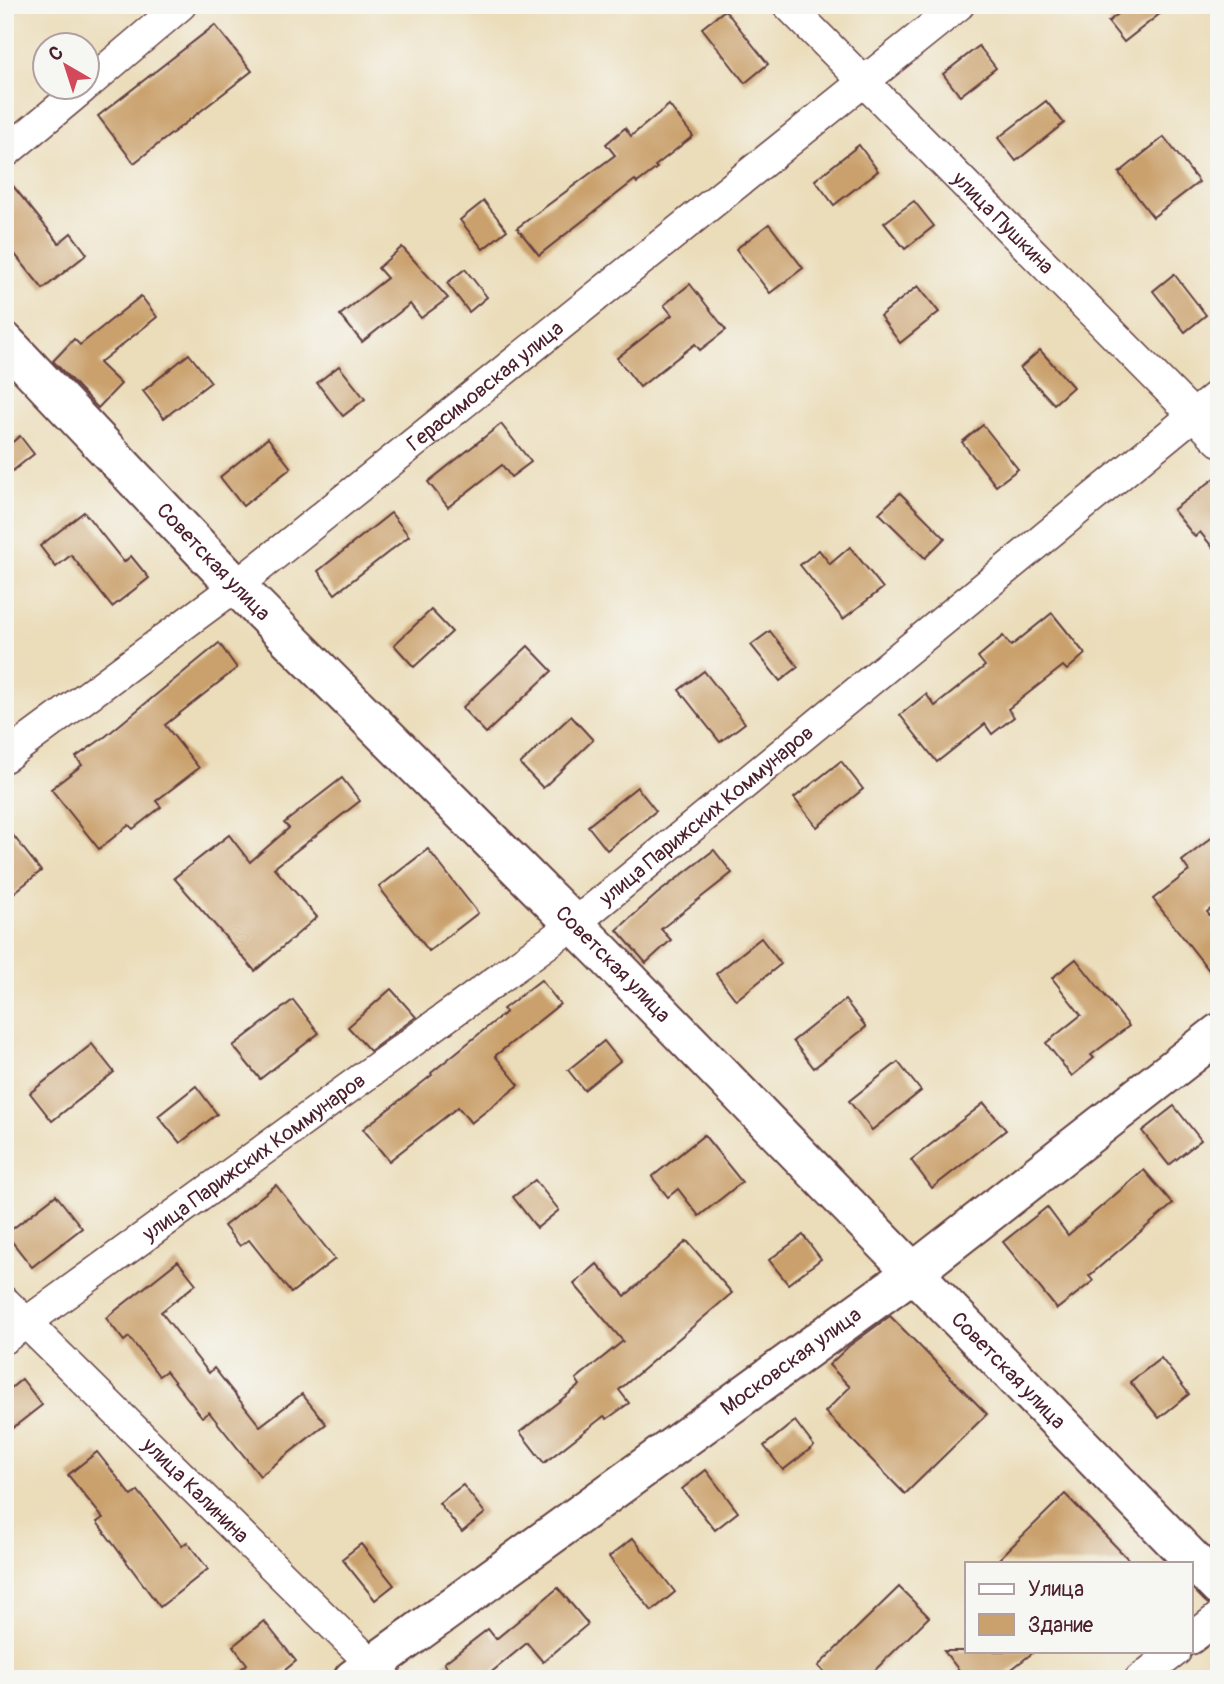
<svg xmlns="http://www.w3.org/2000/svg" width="1224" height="1684" font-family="Pangolin,sans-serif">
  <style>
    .building { fill: #caa16d }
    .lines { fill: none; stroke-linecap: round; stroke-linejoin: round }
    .minor-casing { stroke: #623c40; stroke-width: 33 }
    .tertiary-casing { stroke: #623c40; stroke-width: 42 }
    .minor { stroke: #fff; stroke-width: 30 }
    .tertiary { stroke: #fff; stroke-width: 38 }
    .labels { text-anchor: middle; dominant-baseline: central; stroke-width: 5; stroke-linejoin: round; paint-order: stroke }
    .street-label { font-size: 21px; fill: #4a1f2b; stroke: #f6f6f2 }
  </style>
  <rect width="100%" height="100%" fill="#f6f6f2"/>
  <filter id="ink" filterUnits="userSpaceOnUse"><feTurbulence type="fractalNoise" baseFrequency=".0143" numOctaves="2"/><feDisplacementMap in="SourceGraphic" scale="14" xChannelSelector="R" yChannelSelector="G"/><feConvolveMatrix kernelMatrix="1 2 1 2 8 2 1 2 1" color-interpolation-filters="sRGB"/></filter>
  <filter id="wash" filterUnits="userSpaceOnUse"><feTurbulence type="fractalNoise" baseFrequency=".00686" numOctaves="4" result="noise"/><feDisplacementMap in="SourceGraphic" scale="28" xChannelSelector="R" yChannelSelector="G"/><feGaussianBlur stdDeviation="1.57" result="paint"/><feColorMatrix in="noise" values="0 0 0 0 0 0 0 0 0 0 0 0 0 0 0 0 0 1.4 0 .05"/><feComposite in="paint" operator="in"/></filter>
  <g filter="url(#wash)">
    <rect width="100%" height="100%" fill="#ebddba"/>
    <g id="blocks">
      <g class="building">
        <polygon points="1129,5 1171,5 1124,42 1108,22"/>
        <polygon points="725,10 768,64 745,83 702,28"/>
        <polygon points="215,25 252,71 134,163 98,116"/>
        <polygon points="979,46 996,68 960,96 943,74"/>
        <polygon points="1046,101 1064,123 1016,161 998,138"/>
        <polygon points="669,105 693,136 655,166 657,168 637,183 635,180 539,255 517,228 615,155 606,144 625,128 631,136"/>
        <polygon points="1164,137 1199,182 1153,217 1119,173"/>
        <polygon points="859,145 878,171 834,205 815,180"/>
        <polygon points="5,176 59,243 71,233 87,254 43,289 5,242"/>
        <polygon points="484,201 507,230 483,249 460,220"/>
        <polygon points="914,201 934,226 905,249 884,223"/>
        <polygon points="769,224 803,268 770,293 736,249"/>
        <polygon points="402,247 448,298 421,318 410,304 362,342 340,315 387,278 378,268"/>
        <polygon points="465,269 487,297 469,312 447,283"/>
        <polygon points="1174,274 1206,315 1185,332 1153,291"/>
        <polygon points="690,284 726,330 700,350 695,344 640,387 617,358 672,315 664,305"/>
        <polygon points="918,286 939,312 900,343 880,316"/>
        <polygon points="141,296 157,317 99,363 121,384 98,408 53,361 74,339 80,345"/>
        <polygon points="1040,350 1073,387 1054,404 1020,368"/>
        <polygon points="189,354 211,382 164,418 143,391"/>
        <polygon points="339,366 365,399 343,416 317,383"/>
        <polygon points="501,424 531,462 511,477 502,465 448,507 428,482"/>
        <polygon points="983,425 1018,469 996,486 962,442"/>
        <polygon points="20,436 34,454 5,477 5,448"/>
        <polygon points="268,438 291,468 243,506 220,477"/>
        <polygon points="1219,475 1219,555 1200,532 1195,537 1173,510"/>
        <polygon points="900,493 945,538 925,558 879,513"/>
        <polygon points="84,512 124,562 131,556 149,578 112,607 71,555 56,567 40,546"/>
        <polygon points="391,513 409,536 335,594 318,571"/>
        <polygon points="850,547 883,588 843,619 800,565 819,550 830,564"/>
        <polygon points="431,610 452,632 414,667 394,645"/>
        <polygon points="1052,613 1085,654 1067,670 1063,666 1008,709 1014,717 992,734 985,724 937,762 900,715 926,694 935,706 985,666 978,657 1003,636 1011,646"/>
        <polygon points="770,631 798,667 780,681 751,645"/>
        <polygon points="219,643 237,668 165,725 199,768 156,801 161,807 133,829 129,825 99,849 51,789 82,765 76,757 106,736"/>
        <polygon points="528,646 552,671 486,733 462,708"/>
        <polygon points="704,671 745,723 720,742 679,690"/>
        <polygon points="571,716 593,740 543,788 520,764"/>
        <polygon points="841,761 863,789 817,827 794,798"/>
        <polygon points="342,778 360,801 274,868 317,917 255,971 174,878 229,835 250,862 289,828 284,823"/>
        <polygon points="637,787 656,811 607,850 588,826"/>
        <polygon points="5,825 41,871 5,900"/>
        <polygon points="1219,832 1219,902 1207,912 1219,927 1219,983 1153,899 1189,871 1182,861"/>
        <polygon points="428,849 478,913 429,951 379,887"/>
        <polygon points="714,850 732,873 661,929 671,940 646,963 617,930 657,894"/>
        <polygon points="761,938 781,964 736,1000 716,974"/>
        <polygon points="1076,959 1129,1026 1091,1055 1094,1058 1072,1076 1046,1043 1081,1015 1052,978"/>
        <polygon points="541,980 560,1004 495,1056 519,1085 471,1123 458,1107 389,1161 363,1129 432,1075 431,1073 506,1012 503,1009"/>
        <polygon points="391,989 416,1017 370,1051 348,1027"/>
        <polygon points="293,1000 319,1033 260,1079 233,1046"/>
        <polygon points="845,1000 866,1027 814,1068 793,1041"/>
        <polygon points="604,1041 620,1061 584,1090 568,1070"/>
        <polygon points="92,1044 114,1072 52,1121 30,1093"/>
        <polygon points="898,1062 921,1091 872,1130 849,1101"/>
        <polygon points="196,1086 217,1114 180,1143 158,1116"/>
        <polygon points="984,1103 1006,1130 932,1188 911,1160"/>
        <polygon points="1174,1106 1201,1140 1169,1165 1142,1131"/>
        <polygon points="704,1135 742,1182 699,1216 678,1189 668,1197 652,1177"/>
        <polygon points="1144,1170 1173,1204 1089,1276 1093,1281 1057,1309 1003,1242 1047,1207 1068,1235"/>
        <polygon points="535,1180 559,1210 537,1228 513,1197"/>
        <polygon points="276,1185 335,1259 291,1293 249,1240 240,1246 224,1226"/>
        <polygon points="56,1195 82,1228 32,1267 6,1234"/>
        <polygon points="803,1235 821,1259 788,1284 769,1260"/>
        <polygon points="687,1241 732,1293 619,1390 629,1403 607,1419 604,1416 544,1463 520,1432 580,1385 576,1379 623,1341 574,1284 597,1264 625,1296"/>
        <polygon points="178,1261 196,1284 161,1312 209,1373 214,1368 260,1426 302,1394 326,1424 260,1476 209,1412 202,1417 166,1371 159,1376 129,1337 124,1341 106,1318"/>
        <polygon points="890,1316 987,1414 905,1494 825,1412 850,1387 829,1365 849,1346"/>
        <polygon points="1161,1358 1189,1394 1159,1418 1130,1382"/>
        <polygon points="22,1379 42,1405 5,1434 5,1393"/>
        <polygon points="795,1421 814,1446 783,1470 764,1446"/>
        <polygon points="97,1452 132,1496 138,1491 182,1546 187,1542 208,1569 160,1607 97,1522 103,1518 68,1475"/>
        <polygon points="706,1470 738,1512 715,1530 682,1489"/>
        <polygon points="463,1485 485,1513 462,1532 439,1503"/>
        <polygon points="1065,1494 1132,1563 995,1563"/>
        <polygon points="633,1538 675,1592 652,1611 609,1557"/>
        <polygon points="361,1544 394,1585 375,1600 342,1559"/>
        <polygon points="899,1587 929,1617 866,1679 830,1679 818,1666"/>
        <polygon points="558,1588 588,1624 543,1662 527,1643 483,1679 449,1679 453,1675 444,1663 488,1629 496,1639"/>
        <polygon points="264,1621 296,1661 274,1679 229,1679 247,1664 233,1646"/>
        <polygon points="944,1651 1035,1651 999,1679 966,1679"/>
      </g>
    </g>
  </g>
  <g filter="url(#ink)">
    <use href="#blocks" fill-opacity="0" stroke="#623c40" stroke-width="2"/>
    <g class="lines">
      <defs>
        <g id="minor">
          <path id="s1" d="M788 5 1219 441"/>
          <polyline points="88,84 181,5"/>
          <polyline points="5,153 83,88"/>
          <path id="s2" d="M5 757 236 586 959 5"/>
          <path id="s3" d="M5 1302 386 1678"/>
          <path id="s4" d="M5 1338 574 924 1219 394"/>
          <polyline points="1191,1639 1219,1617"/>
          <polyline points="1140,1679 1176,1651"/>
        </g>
        <g id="tertiary">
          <path id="s5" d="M5 342 236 586 601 951 1219 1587"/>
          <path id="s6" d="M353 1679 912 1273 1219 1033"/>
        </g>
      </defs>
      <use href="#minor" class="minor-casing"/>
      <use href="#tertiary" class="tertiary-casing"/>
      <use href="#minor" class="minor"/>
      <use href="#tertiary" class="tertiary"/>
    </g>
  </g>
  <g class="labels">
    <g class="street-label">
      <text stroke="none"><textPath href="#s1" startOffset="306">улица Пушкина</textPath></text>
      <text stroke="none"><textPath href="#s2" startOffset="607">Герасимовская улица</textPath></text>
      <text stroke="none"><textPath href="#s5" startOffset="303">Советская улица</textPath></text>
      <text stroke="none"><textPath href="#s4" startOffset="875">улица Парижских Коммунаров</textPath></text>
      <text stroke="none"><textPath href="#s5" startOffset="870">Советская улица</textPath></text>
      <text stroke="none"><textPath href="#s4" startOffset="308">улица Парижских Коммунаров</textPath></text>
      <text stroke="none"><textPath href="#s6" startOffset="541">Московская улица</textPath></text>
      <text stroke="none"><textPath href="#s5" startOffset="1437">Советская улица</textPath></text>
      <text stroke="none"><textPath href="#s3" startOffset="268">улица Калинина</textPath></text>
    </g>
  </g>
  <rect width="1224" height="1684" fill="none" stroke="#f6f6f2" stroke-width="28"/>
  <rect x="965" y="1562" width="228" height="91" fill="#f6f6f2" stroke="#b1a0a2" stroke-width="2"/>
  <rect x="979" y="1584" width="35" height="10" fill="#ffffff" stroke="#b1a0a2" stroke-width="2"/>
  <text x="1028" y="1596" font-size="21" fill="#4a1f2b">Улица</text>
  <rect x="979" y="1614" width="35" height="21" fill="#caa16d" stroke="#b1a0a2" stroke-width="2"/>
  <text x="1028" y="1632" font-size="21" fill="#4a1f2b">Здание</text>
  <g transform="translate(66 66) rotate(321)"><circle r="33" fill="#f6f6f2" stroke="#b1a0a2" stroke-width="2"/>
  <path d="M0-5L12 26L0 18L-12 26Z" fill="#d1495b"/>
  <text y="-10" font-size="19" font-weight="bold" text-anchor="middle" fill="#4a1f2b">С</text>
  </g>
</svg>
